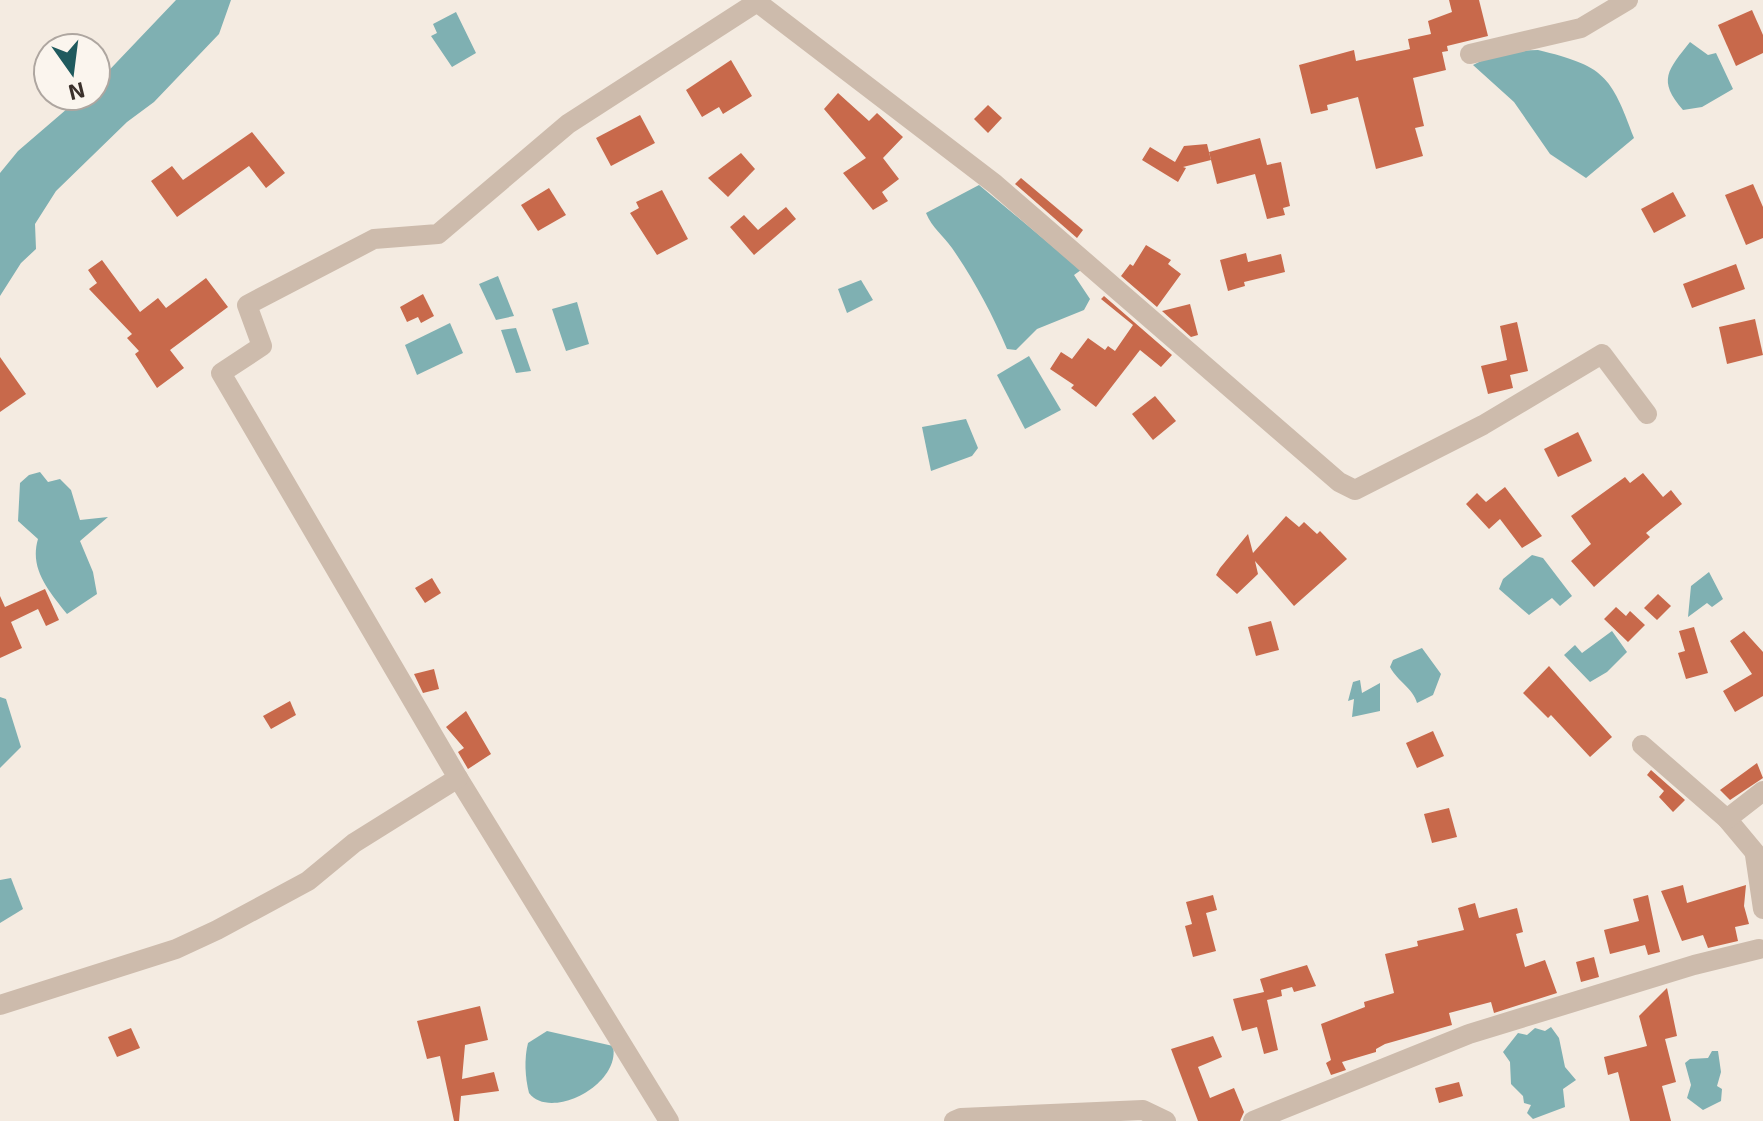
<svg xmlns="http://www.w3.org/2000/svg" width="1763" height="1121" font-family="'Exo 2',sans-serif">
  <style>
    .water { fill: #7fb0b2 }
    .building { fill: #c8694b }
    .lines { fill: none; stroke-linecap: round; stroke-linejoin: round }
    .minor { stroke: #cdbbac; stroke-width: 20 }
  </style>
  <rect width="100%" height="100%" fill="#f4ebe1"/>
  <g class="water">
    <polygon points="176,0 231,0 219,34 154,102 127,122 56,191 35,224 36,249 21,263 0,296 0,173 18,151 82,96 96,96 96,84"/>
    <polygon points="456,12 476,53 452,67 431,36 437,33 433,24"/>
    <path d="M1690 42 1708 55 1716 53 1733 89 1702 107 1683 110C1657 80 1668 70 1690 42Z"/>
    <path d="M1538 50C1604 66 1611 75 1634 138L1586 178 1550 154 1514 102 1473 65 1501 51Z"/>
    <path d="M979 185 1081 270 1074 275 1090 299 1084 310 1037 329 1016 350 1007 349C992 313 974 280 952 248 943 235 932 228 926 213Z"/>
    <polygon points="498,276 514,316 496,320 479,284"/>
    <polygon points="861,280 873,300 847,313 838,289"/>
    <polygon points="577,302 589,344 566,351 552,309"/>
    <polygon points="450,323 463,353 417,375 405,345"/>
    <polygon points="516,328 531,371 516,373 501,330"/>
    <polygon points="1029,356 1061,410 1025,429 997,375"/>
    <polygon points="966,419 978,448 972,456 931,471 922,427"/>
    <path d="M40 472 48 482 60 479 71 490 80 520 108 517 80 541 93 572 97 594 67 614C49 591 29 569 38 539L18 521 20 483 29 475Z"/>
    <polygon points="1532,555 1543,558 1572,596 1560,606 1552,598 1529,615 1499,589 1503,579"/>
    <polygon points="1709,572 1723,599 1712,607 1707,603 1688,617 1691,586"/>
    <polygon points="1612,631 1627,652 1607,672 1590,682 1564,655 1575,645 1582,653"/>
    <path d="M1422 648 1441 674 1433 695 1417 703C1413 688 1398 682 1390 667L1393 660Z"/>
    <polygon points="1360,680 1362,693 1380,683 1380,711 1352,717 1354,699 1348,701 1353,682"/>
    <polygon points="0,697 6,699 21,747 0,768"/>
    <polygon points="11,878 23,909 0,923 0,880"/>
    <polygon points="1551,1027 1559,1038 1565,1067 1576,1080 1563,1089 1565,1107 1533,1119 1527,1113 1531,1105 1524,1103 1523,1096 1511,1084 1510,1062 1503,1052 1518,1033 1527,1035 1535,1028 1545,1031"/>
    <path d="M547 1031 613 1046C621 1085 550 1121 529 1093 525 1077 524 1059 528 1043Z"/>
    <polygon points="1712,1051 1718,1051 1721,1072 1717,1086 1722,1089 1721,1101 1703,1110 1687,1098 1691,1085 1685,1063 1690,1059 1708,1058"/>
  </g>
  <g class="building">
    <polygon points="1449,0 1479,0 1488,36 1447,46 1448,51 1442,52 1446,70 1413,78 1424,126 1415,128 1423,156 1376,169 1358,97 1327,105 1328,110 1311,114 1299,65 1354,50 1356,61 1410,49 1408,39 1431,34 1428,21 1452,12"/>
    <polygon points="1752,10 1763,35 1763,53 1736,66 1718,25"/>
    <polygon points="731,60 752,96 723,114 719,107 702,117 686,90"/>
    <polygon points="838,93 869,121 877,113 903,137 883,158 899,179 882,192 888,201 873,210 843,173 866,158 824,109"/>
    <polygon points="988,105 1002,118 988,133 974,119"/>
    <polygon points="640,115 655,143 611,166 596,138"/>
    <polygon points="252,132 285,173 266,188 249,166 177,217 151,181 172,166 183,180"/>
    <polygon points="1260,138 1267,165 1281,162 1290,206 1283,208 1285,215 1267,219 1255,174 1217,184 1209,152"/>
    <polygon points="1207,144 1211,160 1183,167 1186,168 1178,182 1142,160 1150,147 1175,162 1184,146"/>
    <polygon points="741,153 755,169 728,197 708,178"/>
    <polygon points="1021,178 1083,230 1077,238 1015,184"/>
    <polygon points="1753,184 1763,207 1763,238 1746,245 1725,195"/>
    <polygon points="549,188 566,215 538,231 521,205"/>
    <polygon points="662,190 688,239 657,255 630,213 639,208 636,202"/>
    <polygon points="1673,192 1686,216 1654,233 1641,209"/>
    <polygon points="786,207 796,219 754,255 730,227 744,215 758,230"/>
    <polygon points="1146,245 1171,260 1168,264 1181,274 1157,307 1121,276 1130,264 1133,266"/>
    <polygon points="1246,253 1248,262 1281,254 1285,272 1244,282 1245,286 1228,291 1220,260"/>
    <polygon points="102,260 140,312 158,298 166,308 206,278 228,307 170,350 184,368 157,388 135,354 139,351 127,338 132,334 89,289 97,283 88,270"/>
    <polygon points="1736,264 1745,289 1692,308 1683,284"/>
    <polygon points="423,294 434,316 421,323 418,317 407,322 400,307"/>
    <polygon points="1104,296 1172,355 1161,367 1140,350 1096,407 1071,388 1074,385 1050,369 1061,352 1072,359 1088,338 1105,350 1108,346 1115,351 1133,325 1101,299"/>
    <polygon points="1190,304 1198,335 1191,337 1162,311"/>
    <polygon points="1755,319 1763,355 1727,364 1719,327"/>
    <polygon points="1517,322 1528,371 1510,375 1513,388 1488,394 1481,366 1507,360 1500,326"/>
    <polygon points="0,357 26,394 0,412"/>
    <polygon points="1155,396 1176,421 1153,440 1132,414"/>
    <polygon points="1578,432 1592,461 1558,477 1544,449"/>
    <polygon points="1643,473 1663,497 1671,490 1682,504 1646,533 1650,537 1594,587 1571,561 1591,544 1571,516 1625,477 1630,483"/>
    <polygon points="1505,487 1542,536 1522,548 1500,519 1489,529 1466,504 1477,493 1486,502"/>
    <polygon points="1286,516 1299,527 1304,522 1317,534 1320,531 1347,559 1294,606 1255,561 1258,574 1237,594 1216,575 1220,568 1248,534 1253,553"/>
    <polygon points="432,578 441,593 425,603 415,588"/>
    <polygon points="45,589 59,620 46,626 38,609 11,622 22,648 0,658 0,596 5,607"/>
    <polygon points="1658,594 1671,606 1657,620 1644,608"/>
    <polygon points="1616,607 1626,616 1630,611 1645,625 1628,642 1604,619"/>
    <polygon points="1271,621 1279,650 1256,656 1248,627"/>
    <polygon points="1694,627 1708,673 1686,679 1678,653 1685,651 1679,631"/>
    <polygon points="1744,631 1763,652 1763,696 1735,712 1723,691 1752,674 1730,641"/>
    <polygon points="1549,666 1612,737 1590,757 1551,715 1548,718 1523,693"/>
    <polygon points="434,669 439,689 423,693 414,674"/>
    <polygon points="290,701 296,715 271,729 263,716"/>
    <polygon points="466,711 491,754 468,769 458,752 464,748 446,727"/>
    <polygon points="1433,731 1444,756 1417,768 1406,743"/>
    <polygon points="1757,763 1763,778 1730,800 1720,790"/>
    <polygon points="1651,770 1685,800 1673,812 1659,797 1664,791 1647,775"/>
    <polygon points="1449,808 1457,837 1432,843 1424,814"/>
    <polygon points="1683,885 1687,903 1746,885 1744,906 1749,924 1735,927 1738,941 1708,948 1703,935 1682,941 1661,891"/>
    <polygon points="1213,895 1217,910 1206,913 1216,951 1193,957 1185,926 1192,924 1186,902"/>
    <polygon points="1648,895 1660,952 1648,955 1645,945 1610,954 1604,930 1639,921 1633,899"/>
    <polygon points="1475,903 1479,918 1517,908 1523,932 1516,934 1525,967 1545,960 1557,993 1494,1013 1491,1002 1449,1013 1452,1025 1385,1044 1376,1049 1376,1052 1342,1062 1346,1070 1331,1075 1326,1063 1331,1060 1321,1024 1365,1007 1364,1002 1394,993 1385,954 1418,946 1417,941 1464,930 1458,908"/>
    <polygon points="1594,957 1599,977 1581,982 1576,962"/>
    <polygon points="1307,965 1316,986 1294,992 1292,987 1281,990 1282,996 1267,1000 1278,1050 1264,1054 1257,1027 1242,1031 1233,999 1264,992 1260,979"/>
    <polygon points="1667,988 1677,1036 1665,1039 1676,1082 1662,1086 1671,1121 1630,1121 1618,1072 1608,1075 1604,1057 1647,1046 1639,1016"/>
    <polygon points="480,1006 488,1040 465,1045 462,1079 494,1072 499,1091 461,1096 459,1121 454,1121 440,1056 427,1059 417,1021"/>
    <polygon points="131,1028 140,1048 117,1057 108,1037"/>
    <polygon points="1213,1036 1222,1057 1198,1067 1210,1098 1234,1088 1244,1112 1240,1121 1198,1121 1171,1049"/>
    <polygon points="1459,1082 1463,1096 1439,1103 1435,1088"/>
  </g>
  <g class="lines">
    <g class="minor">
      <polyline points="1470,54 1581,28 1628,0"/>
      <polyline points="1642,745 1727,819 1763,862"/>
      <polyline points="458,778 669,1121"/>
      <polyline points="1727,819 1763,791"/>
      <polyline points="1755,855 1763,909"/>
      <polyline points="0,1005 176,949 217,930 308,881 354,843 458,778 221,373 262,346 247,305 374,239 438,234 568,124 757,2 995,184 1339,482 1355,490 1483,425 1602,354 1647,414"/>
      <polyline points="954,1121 961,1118 1143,1110 1166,1121"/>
      <polyline points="1253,1121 1469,1034 1694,965 1759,949"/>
    </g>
  </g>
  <g transform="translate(72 72) rotate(166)"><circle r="38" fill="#fbf5ee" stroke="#aea6a0" stroke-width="2"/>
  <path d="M0-6L14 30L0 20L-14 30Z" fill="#1f5a5e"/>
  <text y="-12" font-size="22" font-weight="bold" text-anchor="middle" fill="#3b302b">N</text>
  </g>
</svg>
